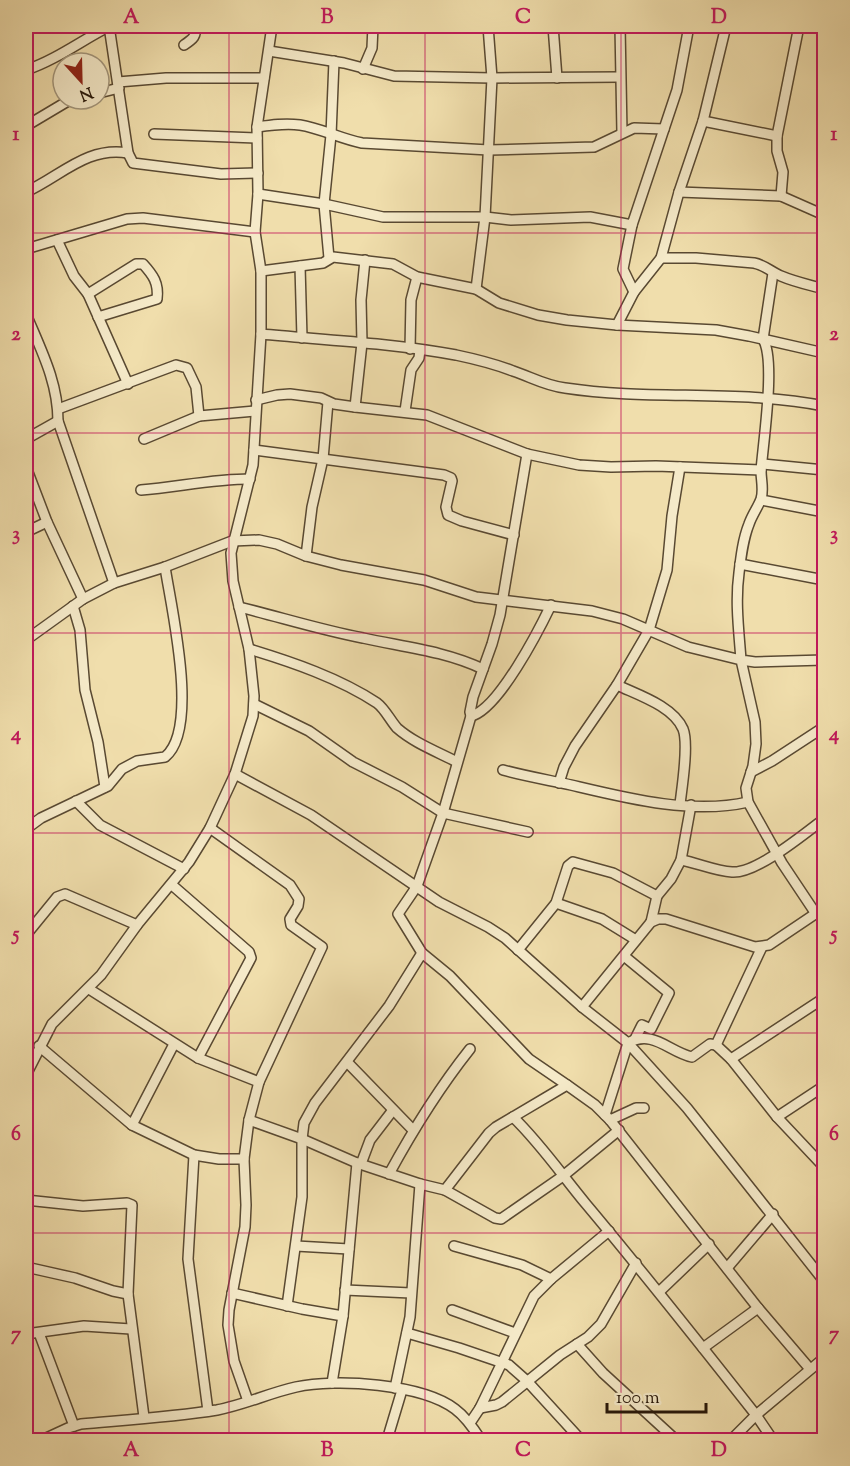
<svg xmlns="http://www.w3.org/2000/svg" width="850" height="1466" font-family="'Sorts Mill Goudy',serif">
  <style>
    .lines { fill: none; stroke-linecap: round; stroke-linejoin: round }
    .minor-casing { stroke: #594932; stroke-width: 12 }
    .minor { stroke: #f5eac9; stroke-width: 9 }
    .grid { fill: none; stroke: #c2185b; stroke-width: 1.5; stroke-opacity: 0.55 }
    .neatline { fill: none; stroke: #c2185b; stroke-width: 2 }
    .grid-label { font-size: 20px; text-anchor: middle; font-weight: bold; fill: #c2185b }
  </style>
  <rect width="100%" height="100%" fill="#f0deac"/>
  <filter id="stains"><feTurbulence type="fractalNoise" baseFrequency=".00333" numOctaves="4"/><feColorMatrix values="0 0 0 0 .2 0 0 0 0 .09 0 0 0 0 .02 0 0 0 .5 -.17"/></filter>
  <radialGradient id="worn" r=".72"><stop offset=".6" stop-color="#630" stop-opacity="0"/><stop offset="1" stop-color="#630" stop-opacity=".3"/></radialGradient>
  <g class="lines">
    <defs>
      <g id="minor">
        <polyline points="109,26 128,153 133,163 221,174 258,173"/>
        <polyline points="553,26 557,78"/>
        <polyline points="620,26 622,133"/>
        <path d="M184 45C193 39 197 36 195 26"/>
        <polyline points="269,51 344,63 394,76 492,78 620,77"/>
        <polyline points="363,69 372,48 373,26"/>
        <path d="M26 70C56 60 82 40 110 26"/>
        <polyline points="118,82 166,78 264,78"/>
        <polyline points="99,93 119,88"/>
        <polyline points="703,121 777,136"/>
        <polyline points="26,126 68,101 77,99"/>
        <path d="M257 127C271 125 285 123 300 125 320 128 341 139 362 143L489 150 594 147 634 128 664 129"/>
        <polyline points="154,134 257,138"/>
        <path d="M26 192C61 176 87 146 128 153"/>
        <polyline points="679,192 781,196 824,215"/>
        <polyline points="258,194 324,204 383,217 485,217 511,220 590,217 632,225 677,90 689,26"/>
        <polyline points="781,196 783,172 777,151 777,136 799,26"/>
        <polyline points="632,225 623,269 634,292"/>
        <polyline points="57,240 74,276 88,294 128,384"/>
        <polyline points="26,249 127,219 143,218 255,232"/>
        <polyline points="329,258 324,204 331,135 334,61"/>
        <path d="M661 258H696L754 263C765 265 771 272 781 276 795 282 810 285 824 289"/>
        <polyline points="300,266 302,338"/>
        <polyline points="261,271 323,263 333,257 393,264 417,277 476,289 499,303 538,315 567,320 617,325 716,330 749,336 824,353"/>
        <path d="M773 273 763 339C776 360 763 443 761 471 761 480 764 490 761 499 758 507 752 515 749 524 743 539 741 556 739 573 735 602 739 632 741 660L755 662 824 660"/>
        <polyline points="476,289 485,217 492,78 488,26"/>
        <path d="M88 294 136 264H143C153 275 159 283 157 299L98 317"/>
        <path d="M26 314C41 350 58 382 58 421L114 583"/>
        <polyline points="617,325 634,292 661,258 679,192 703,121 726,26"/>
        <path d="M261 334C326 340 392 343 456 355 475 359 495 364 513 371 531 377 546 386 565 388 651 401 739 389 824 406"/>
        <polyline points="410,349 411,300 417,277"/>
        <polyline points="256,400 277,395 290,394 321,398 334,404 355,407 427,415 527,454 579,465 611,467 656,466 761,470"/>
        <polyline points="355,407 362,343 361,300 365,260"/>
        <polyline points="58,409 176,365 187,368 196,387 199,416"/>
        <polyline points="405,411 411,370 419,358 420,350"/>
        <polyline points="26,439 58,421"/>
        <polyline points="144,439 199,416 255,411"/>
        <polyline points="254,450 444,475 451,478 452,481 446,507 448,515 462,521 514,535"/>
        <polyline points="527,454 500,615 492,644 473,697 470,712 471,716 443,813 417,886 398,914 422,953 450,976 529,1059 567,1085"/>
        <polyline points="763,464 824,470"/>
        <polyline points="26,467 47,522 83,599"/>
        <path d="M141 490C178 487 213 479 250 479"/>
        <polyline points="761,500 824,512"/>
        <polyline points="26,532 47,522"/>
        <polyline points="306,556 312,507 323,459 328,402"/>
        <polyline points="740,564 824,580"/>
        <polyline points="73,606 80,630 85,690 98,742 105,787"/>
        <path d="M239 607C280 617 321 630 363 638 404 647 445 651 483 669"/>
        <polyline points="26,640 83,599 114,583 165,567 232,541 259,540 277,544 306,556 341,565 424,580 476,597 592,611 623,619 688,647 741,660 755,722 756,744 753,766 746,788 748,802 782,863 816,914"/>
        <path d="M249 649C292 662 339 678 377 703 385 709 390 720 397 728 414 743 438 752 457 762"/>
        <path d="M617 685C638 695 673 706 683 729 689 744 682 787 680 804"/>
        <polyline points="254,704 309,731 353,762 402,787 443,813 528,832"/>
        <path d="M471 716C498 710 539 630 551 605"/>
        <path d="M503 770C525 776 548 780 571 785 626 798 692 815 748 802"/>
        <polyline points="751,772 772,761 824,727"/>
        <polyline points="235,774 311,815 439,902 488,927 505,938 582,1007 628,1043 687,1108 824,1281"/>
        <polyline points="559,783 564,767 575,746 617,685 649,630 667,570 672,516 680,467"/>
        <polyline points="76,801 100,825 184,869"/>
        <polyline points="210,828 290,885 299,899 298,906 290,919 291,925 322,947 259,1082 249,1120 244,1159 246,1205 245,1227 229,1310 228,1325 234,1361 248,1401"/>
        <path d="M26 829 41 818 108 786 122 769 137 761 165 757C200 729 171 607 165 567"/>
        <path d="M681 860C698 863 715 871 732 872 756 874 804 834 824 819"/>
        <polyline points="172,885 249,952 251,958 198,1058"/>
        <polyline points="556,903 602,919 636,940"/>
        <polyline points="651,922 657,896 671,879 681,860 691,805"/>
        <polyline points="26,935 57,897 65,894 137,925"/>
        <polyline points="518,950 556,903 568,866 573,862 613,873 657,896"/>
        <polyline points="624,956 669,993 651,1029 642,1025 635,1039"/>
        <polyline points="89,989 198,1058 259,1082"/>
        <polyline points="582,1007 651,922 658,919 666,919 755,947 769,945 824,908"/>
        <polyline points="716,1045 731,1059 824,998"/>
        <polyline points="716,1045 762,947"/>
        <polyline points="39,1046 132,1125 194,1155 219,1159 244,1159"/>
        <polyline points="731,1059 777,1117 824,1167"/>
        <polyline points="348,1063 413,1130"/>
        <polyline points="26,1075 52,1024 101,975 137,925 189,862 210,828 235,774 253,716 254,696 249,649 233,581 231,553 253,465 261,334 261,271 255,232 258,194 257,127 272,26"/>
        <path d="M605 1115 628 1043C653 1029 669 1052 692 1057L710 1044 716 1045"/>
        <path d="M513 1117C540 1143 562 1175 586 1204 644 1273 700 1344 756 1415L773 1440"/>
        <polyline points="777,1117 824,1086"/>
        <polyline points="249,1120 302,1139 357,1163 420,1184 445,1190 495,1218 501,1219 563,1176 619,1130"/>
        <polyline points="610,1120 636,1108 644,1108"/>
        <polyline points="132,1125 174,1044"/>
        <polyline points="194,1155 188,1259 208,1411"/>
        <polyline points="361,1164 370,1140 393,1110"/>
        <path d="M389 1174C413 1130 439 1088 470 1049"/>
        <polyline points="445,1190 489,1133 496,1127 567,1085 595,1105 610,1120 758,1308 810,1369"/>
        <polyline points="26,1200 83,1206 127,1203 132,1205 128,1294 144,1417"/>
        <polyline points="296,1246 349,1249"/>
        <polyline points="454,1246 522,1265 551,1279"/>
        <polyline points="26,1267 75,1278 113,1291 128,1294"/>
        <polyline points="727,1268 773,1214"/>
        <polyline points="345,1290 411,1293"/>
        <polyline points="659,1292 709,1244"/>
        <polyline points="232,1293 302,1309 343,1316"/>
        <polyline points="287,1306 302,1197 302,1139 304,1123 315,1103 389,1006 422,953"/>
        <polyline points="452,1310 515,1333"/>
        <polyline points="39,1333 74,1426"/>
        <polyline points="407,1333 459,1348 509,1365 527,1381 581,1440"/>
        <polyline points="26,1334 84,1326 131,1329"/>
        <polyline points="577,1344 603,1373 676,1440"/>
        <polyline points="703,1348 758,1308"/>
        <polyline points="332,1383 343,1316 357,1163"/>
        <polyline points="395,1388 410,1317 420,1184"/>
        <polyline points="480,1408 496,1405 502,1402 560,1355 588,1337 601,1324 636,1263"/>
        <polyline points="470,1423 480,1408 534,1296 551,1279 609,1231"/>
        <path d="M42 1440 68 1428 81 1424C126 1420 173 1417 217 1410 244 1405 269 1393 296 1387 336 1378 422 1384 455 1409 466 1417 474 1429 481 1440"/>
        <polyline points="387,1440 402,1390"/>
        <polyline points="731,1440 756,1415 824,1358"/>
      </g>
    </defs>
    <use href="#minor" class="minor-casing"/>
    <use href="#minor" class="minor"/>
  </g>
  <path class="grid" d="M229 26V1440M425 26V1440M621 26V1440M26 233H824M26 433H824M26 633H824M26 833H824M26 1033H824M26 1233H824"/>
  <rect width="850" height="1466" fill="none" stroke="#f0deac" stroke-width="66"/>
  <g transform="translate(81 81) rotate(158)"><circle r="28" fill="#f5eac9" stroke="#a3967c" stroke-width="1.5"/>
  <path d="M0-4.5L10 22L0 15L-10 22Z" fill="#8f2418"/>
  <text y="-9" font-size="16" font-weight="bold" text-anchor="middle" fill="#271709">N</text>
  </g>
  <path d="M607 1403v9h99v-9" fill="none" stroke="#271709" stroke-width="3"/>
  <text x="616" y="1403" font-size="18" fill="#271709" stroke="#f5eac9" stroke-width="4.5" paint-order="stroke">100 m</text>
  <rect x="33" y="33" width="784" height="1400" class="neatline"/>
  <g class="grid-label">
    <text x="131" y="23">A</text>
    <text x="327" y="23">B</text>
    <text x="523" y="23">C</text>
    <text x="719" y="23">D</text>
    <text x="16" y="140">1</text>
    <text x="834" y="140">1</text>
    <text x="16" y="340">2</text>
    <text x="834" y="340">2</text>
    <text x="16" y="540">3</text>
    <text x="834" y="540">3</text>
    <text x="16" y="740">4</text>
    <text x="834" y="740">4</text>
    <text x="16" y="940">5</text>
    <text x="834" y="940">5</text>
    <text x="16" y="1140">6</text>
    <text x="834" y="1140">6</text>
    <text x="16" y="1340">7</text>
    <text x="834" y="1340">7</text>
    <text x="131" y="1456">A</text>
    <text x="327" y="1456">B</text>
    <text x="523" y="1456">C</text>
    <text x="719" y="1456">D</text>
  </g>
  <rect width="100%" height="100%" filter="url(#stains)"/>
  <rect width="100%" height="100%" fill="url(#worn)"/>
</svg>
